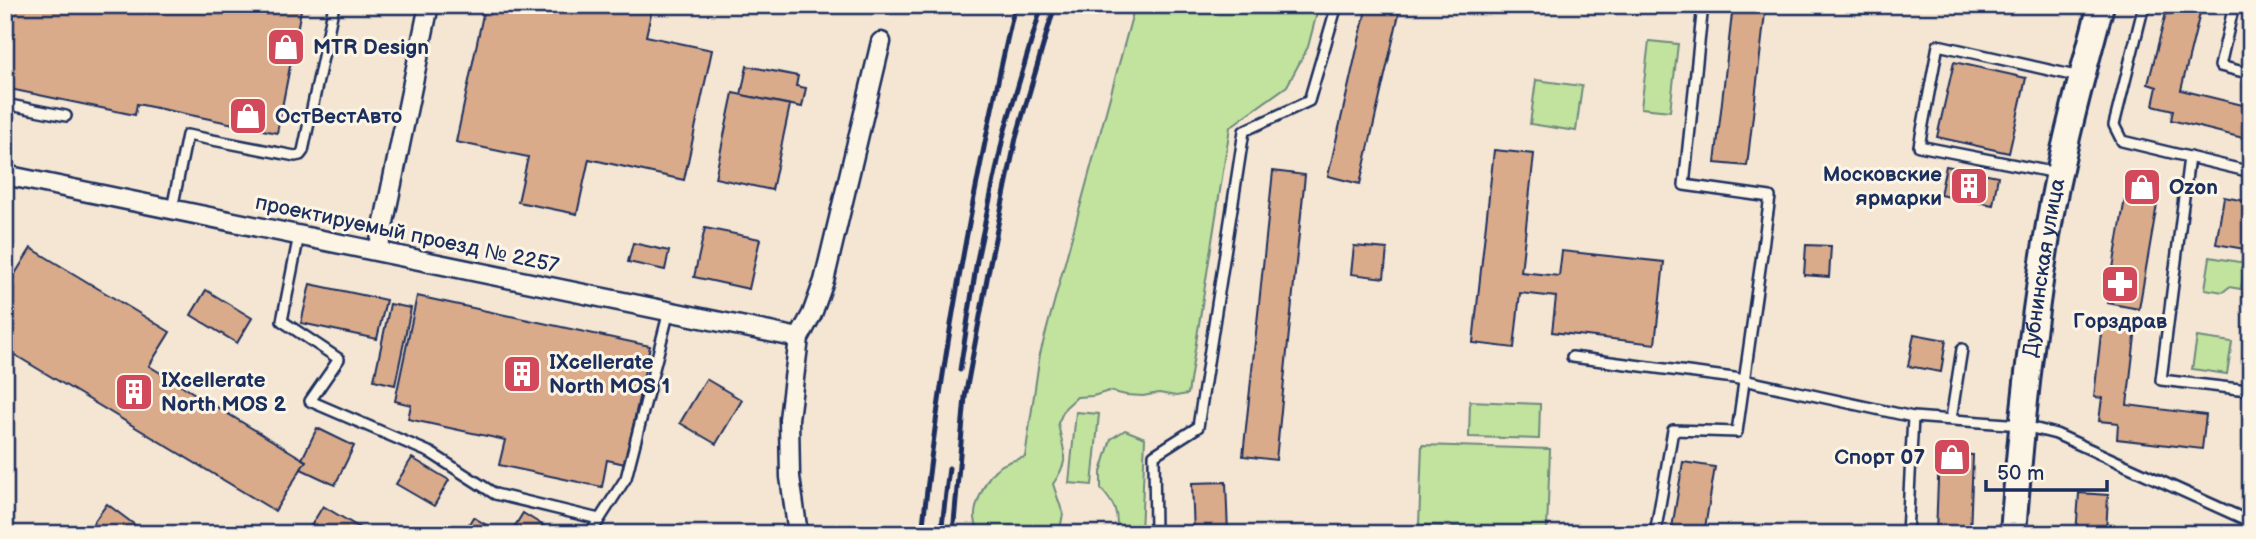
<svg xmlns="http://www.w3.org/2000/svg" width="2256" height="539" font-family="'Balsamiq Sans',sans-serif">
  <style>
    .green { fill: #c1e39d; stroke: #6e897e; stroke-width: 2 }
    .building { fill: #d9ab8b; stroke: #1b2f5e; stroke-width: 2 }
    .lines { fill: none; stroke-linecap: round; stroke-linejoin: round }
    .service-casing { stroke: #1b2f5e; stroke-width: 14 }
    .minor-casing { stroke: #1b2f5e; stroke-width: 23 }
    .secondary-casing { stroke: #1b2f5e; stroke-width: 30 }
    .service { stroke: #fcf5e5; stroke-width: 9 }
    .minor { stroke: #fcf5e5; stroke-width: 18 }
    .secondary { stroke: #fcf5e5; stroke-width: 24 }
    .rail { stroke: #1b2f5e; stroke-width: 5 }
    .labels { text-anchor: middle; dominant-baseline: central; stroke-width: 6; stroke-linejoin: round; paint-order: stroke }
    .poi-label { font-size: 21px; font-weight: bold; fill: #1b2f5e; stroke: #fcf5e5; text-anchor: start }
    .street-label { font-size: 21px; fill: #1b2f5e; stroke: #fcf5e5 }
  </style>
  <rect width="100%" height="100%" fill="#f5e6d3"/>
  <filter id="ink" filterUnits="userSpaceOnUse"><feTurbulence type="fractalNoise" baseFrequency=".0143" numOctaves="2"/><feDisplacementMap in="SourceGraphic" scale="14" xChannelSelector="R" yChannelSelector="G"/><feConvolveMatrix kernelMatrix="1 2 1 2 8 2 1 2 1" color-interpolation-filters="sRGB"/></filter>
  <g filter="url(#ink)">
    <g class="green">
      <path d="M1135 5H1319L1308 47 1287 86 1230 127 1188 394 1176 396 1159 393 1143 396 1126 395 1109 391 1093 396 1077 397 1065 408 1058 423C1063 453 1072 456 1053 484L1063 514 1059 534H979C978 528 975 523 975 517 974 506 986 479 994 471 1002 463 1015 460 1025 457L1040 354Z"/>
      <polygon points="1649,41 1678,44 1670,111 1641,108"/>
      <polygon points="1536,80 1582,86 1576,131 1530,124"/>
      <polygon points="2210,257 2245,263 2241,289 2229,287 2223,292 2205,289"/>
      <polygon points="2197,337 2232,342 2227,374 2192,369"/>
      <polygon points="1470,401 1540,404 1539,439 1469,437"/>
      <polygon points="1076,412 1099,414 1092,485 1069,483"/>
      <path d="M1125 430 1145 438 1141 534H1116C1119 513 1115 504 1101 489V472L1111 439Z"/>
      <polygon points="1422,445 1550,449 1547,530 1419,525"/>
    </g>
    <g class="building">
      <polygon points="5,5 302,5 277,133 137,104 135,115 5,88"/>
      <polygon points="485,5 653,5 646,36 712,50 684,180 589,159 577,214 518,202 528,157 456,142"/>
      <polygon points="1367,5 1401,5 1360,184 1328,176"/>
      <polygon points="1733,5 1766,5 1747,166 1715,163"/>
      <polygon points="2168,5 2202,5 2181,90 2251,107 2251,140 2171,120 2173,110 2153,105 2157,87 2148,84"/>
      <polygon points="1954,62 2026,78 2009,153 1937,137"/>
      <polygon points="747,66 798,76 796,86 806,88 802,107 741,95"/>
      <polygon points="733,93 790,105 772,190 715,178"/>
      <polygon points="1494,150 1534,154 1521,272 1559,276 1562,251 1664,262 1655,344 1552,332 1556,297 1520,293 1514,348 1473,343"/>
      <polygon points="1946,166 1998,176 1993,205 1940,195"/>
      <polygon points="1273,171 1305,175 1276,460 1243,456"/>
      <polygon points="2128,181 2160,187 2139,309 2107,303"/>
      <polygon points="2224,197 2251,202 2250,250 2216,244"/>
      <polygon points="705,228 760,239 749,289 694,277"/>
      <polygon points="633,243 669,251 665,270 628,262"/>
      <polygon points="1806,245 1831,246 1829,277 1804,275"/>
      <polygon points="1354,246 1387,249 1384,278 1351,274"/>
      <polygon points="31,248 170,332 149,366 306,461 275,511 5,349 5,290"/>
      <polygon points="310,284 386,300 377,339 301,323"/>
      <polygon points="206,290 252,318 237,343 191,315"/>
      <polygon points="417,296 650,346 625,464 607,460 602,487 499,465 505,440 408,419 411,405 395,401"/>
      <polygon points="390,304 411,308 395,385 374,380"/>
      <polygon points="2102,324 2136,328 2127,405 2206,415 2202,449 2117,439 2118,423 2099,421 2102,398 2094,397"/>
      <polygon points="1914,334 1946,340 1941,372 1908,366"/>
      <polygon points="706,379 742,400 716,444 680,423"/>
      <polygon points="317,428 354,446 335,485 301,469 306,461 302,459"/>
      <polygon points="1939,453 1973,455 1970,534 1936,534"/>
      <polygon points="412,458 449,480 434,506 396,484"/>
      <polygon points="1683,462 1715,467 1704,534 1671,534"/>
      <polygon points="1226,482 1228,534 1194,534 1192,483"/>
      <polygon points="2079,493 2108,495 2106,534 2076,534"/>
      <polygon points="107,504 147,534 102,534 91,526"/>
      <polygon points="323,506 370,534 306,534"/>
      <polygon points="523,513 557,534 510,534"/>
      <polygon points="473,517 500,533 500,534 463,534"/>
    </g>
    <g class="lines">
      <defs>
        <g id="service">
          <polyline points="2144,5 2114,125 2122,141 2251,172"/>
          <polyline points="2234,5 2220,66 2251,74"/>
          <polyline points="5,104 66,116"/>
          <polyline points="2189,157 2161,380 2248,390"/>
          <polyline points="2057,173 1919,146 1938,45 2080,77"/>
          <polyline points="172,209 187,135 295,156 300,155 303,151 334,5"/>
          <polyline points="299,235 282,321 339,359 310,401 431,453 495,494 599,519"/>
          <polyline points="1572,357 1734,378 1913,417 2021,425 2056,434 2251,522"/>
          <polyline points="2251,379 2248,390 2251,392"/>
          <polyline points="1951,419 1962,349"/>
          <polyline points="590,534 626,478 669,311"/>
          <polyline points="1155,534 1154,455 1198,427 1244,131 1309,101 1337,5"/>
          <polyline points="1655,534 1673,430 1737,432 1770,197 1684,185 1703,5"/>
          <polyline points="1907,534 1913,417"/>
        </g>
        <g id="minor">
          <polyline points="5,175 799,338"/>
          <polyline points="378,251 429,5"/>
          <polyline points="798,534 790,477 789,419 799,338 812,314 824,281 881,42"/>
        </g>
        <g id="secondary">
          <path id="s1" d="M2013 534C2021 424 2033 315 2052 207 2065 139 2083 72 2101 5"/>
        </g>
      </defs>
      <use href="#service" class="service-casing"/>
      <use href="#minor" class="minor-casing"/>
      <use href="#secondary" class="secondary-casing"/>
      <use href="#service" class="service"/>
      <use href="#minor" class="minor"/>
      <use href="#secondary" class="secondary"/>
      <g class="rail">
        <polyline points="960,370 977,260 1004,133 1042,5"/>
        <path d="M922 534C941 356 975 179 1015 5"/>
        <polyline points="941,534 949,468"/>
        <polyline points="953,534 965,397 990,263 1016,138 1055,5"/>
      </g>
    </g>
  </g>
  <defs>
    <symbol id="shop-square" viewBox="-11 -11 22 22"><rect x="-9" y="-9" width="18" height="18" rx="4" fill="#d1495b" stroke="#fcf5e5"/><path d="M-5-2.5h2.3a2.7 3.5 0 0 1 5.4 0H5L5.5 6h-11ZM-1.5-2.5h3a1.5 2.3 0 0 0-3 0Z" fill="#fff"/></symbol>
    <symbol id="building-square" viewBox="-11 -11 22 22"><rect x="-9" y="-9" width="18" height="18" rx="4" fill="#d1495b" stroke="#fcf5e5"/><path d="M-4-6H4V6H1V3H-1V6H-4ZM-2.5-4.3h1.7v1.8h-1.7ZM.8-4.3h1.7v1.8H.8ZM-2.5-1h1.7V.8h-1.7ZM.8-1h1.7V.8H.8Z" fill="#fff"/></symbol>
    <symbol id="pharmacy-square" viewBox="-11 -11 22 22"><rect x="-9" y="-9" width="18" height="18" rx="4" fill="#d1495b" stroke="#fcf5e5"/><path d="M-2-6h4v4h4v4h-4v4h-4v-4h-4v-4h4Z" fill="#fff"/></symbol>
  </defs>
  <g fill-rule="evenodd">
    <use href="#shop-square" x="264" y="25" width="44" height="44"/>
    <use href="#shop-square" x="226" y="94" width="44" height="44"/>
    <use href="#building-square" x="1947" y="164" width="44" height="44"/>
    <use href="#shop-square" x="2120" y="165" width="44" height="44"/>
    <use href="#pharmacy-square" x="2098" y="262" width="44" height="44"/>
    <use href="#building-square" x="500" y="352" width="44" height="44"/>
    <use href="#building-square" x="112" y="370" width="44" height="44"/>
    <use href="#shop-square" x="1930" y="435" width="44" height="44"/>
  </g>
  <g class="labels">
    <g class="poi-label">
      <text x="313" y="47">MTR Design</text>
      <text x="275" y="116">ОстВестАвто</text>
      <text x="1942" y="174" text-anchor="end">Московские<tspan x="1942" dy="24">ярмарки</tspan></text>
      <text x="2169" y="187">Ozon</text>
      <text x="2120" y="321" text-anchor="middle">Горздрав</text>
      <text x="549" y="362">IXcellerate<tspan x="549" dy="24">North MOS 1</tspan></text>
      <text x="161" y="380">IXcellerate<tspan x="161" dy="24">North MOS 2</tspan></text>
      <text x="1925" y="457" text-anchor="end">Спорт 07</text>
    </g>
    <g class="street-label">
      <text transform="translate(407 234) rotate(12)">проектируемый проезд № 2257</text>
      <text stroke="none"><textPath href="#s1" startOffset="268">Дубнинская улица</textPath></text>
    </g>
  </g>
  <rect width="2256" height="539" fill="none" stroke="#fcf5e5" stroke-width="28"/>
  <rect x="14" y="14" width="2228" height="511" fill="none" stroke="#1b2f5e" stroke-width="2.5" filter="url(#ink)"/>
  <path d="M1986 480v10h121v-10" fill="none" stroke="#1b2f5e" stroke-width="3.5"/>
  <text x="1997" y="480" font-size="21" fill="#1b2f5e" stroke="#fcf5e5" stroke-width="5" paint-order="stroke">50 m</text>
</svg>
